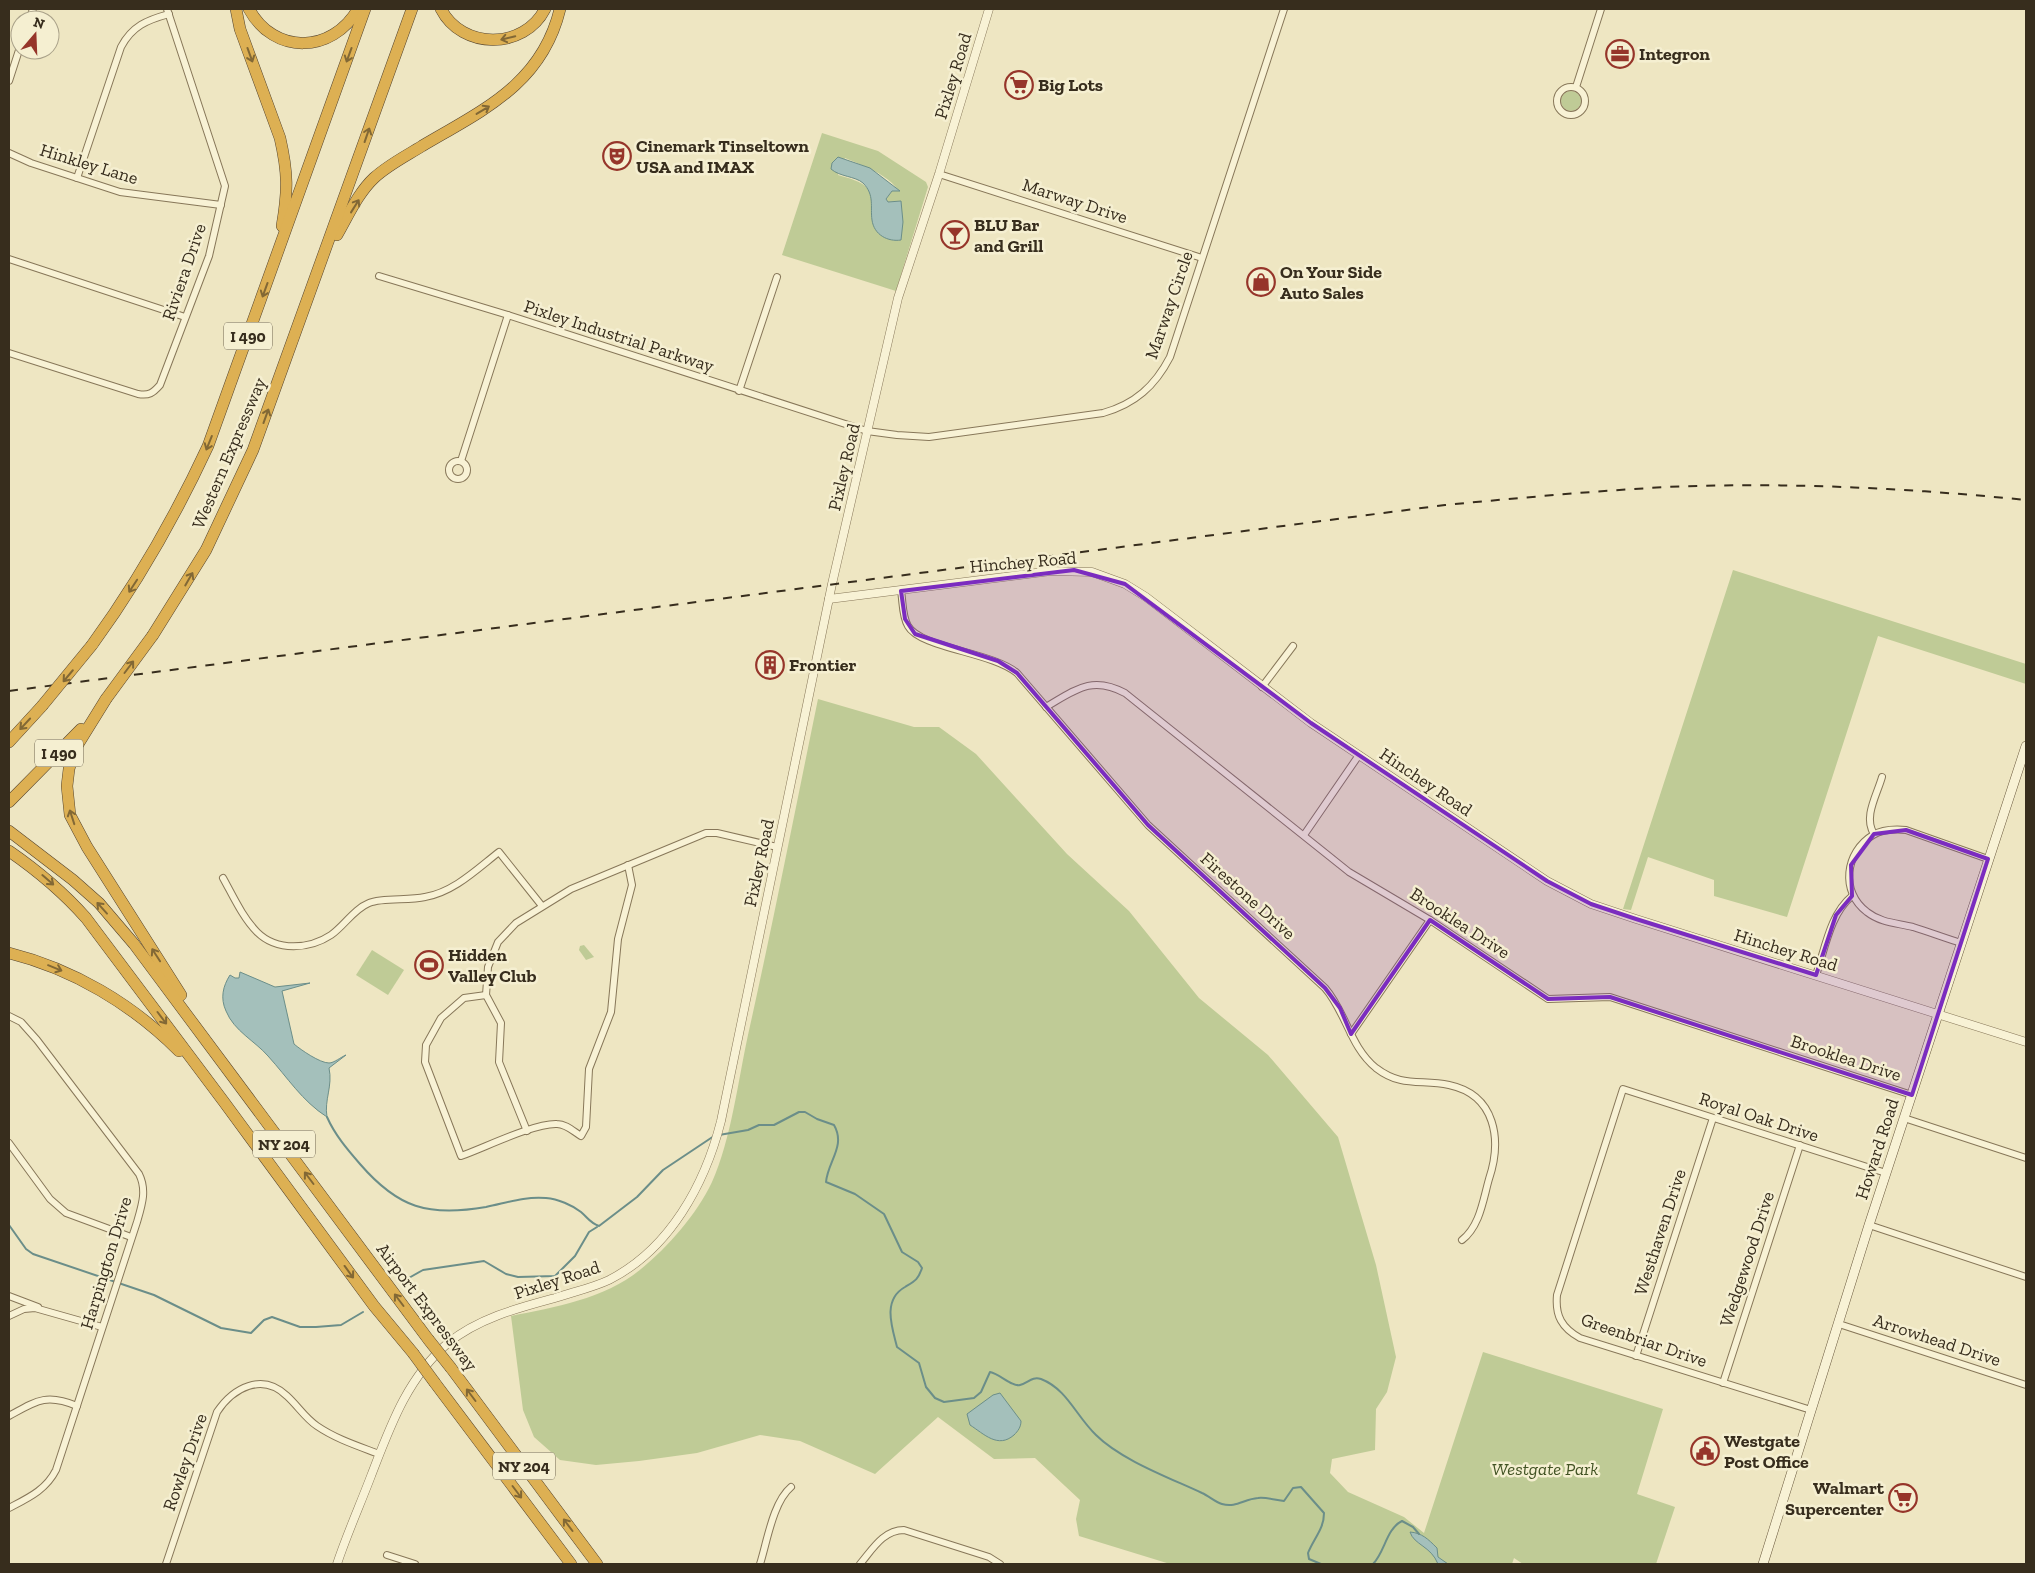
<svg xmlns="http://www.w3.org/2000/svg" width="2035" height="1573" font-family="'Zilla Slab',serif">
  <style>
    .green { fill: #bfcb96; fill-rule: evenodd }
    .water { fill: #a4c0bb; stroke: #6b8e89 }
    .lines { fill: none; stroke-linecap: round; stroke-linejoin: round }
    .stream { stroke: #6b8e89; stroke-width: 2 }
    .minor-casing { stroke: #877759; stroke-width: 8 }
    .tertiary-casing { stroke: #877759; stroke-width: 9 }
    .secondary-casing { stroke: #69583d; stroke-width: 10 }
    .motorway-casing { stroke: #55442e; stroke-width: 12 }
    .minor { stroke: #f8f2d5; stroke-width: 6 }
    .tertiary { stroke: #f8f2d5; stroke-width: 8 }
    .secondary { stroke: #f8f2d5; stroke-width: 9 }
    .motorway { stroke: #ddb053; stroke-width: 11 }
    .rail { stroke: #372d1d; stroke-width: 2; stroke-dasharray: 9 9; stroke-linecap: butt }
    .motorway-bridge-casing { stroke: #55442e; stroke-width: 12; stroke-linecap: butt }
    .motorway-bridge { stroke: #ddb053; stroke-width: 11 }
    .oneway { stroke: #826835 }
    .marked { fill: #7b2cbf; fill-opacity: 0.2; stroke: #7b2cbf; stroke-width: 4; stroke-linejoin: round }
    .labels { text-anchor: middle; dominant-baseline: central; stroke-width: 5; stroke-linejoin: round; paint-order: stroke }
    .shield { fill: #f5efd1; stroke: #706753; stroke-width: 1 }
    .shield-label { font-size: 16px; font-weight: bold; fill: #372d1d }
    .poi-label { font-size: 18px; font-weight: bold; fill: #372d1d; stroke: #f5efd1; text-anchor: start }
    .street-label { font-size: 18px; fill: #372d1d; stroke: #f5efd1 }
    .park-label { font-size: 18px; font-style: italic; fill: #425324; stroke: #f5efd1 }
  </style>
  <rect width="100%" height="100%" fill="#eee6c2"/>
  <g class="green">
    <circle cx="1571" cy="101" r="10"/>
    <path d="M822 133 878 151 926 182 928 187 896 291 782 255ZM845 158C864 166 887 174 899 191H892L886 199 888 202 901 201 872 222C874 187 870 184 838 175Z"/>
    <polygon points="1733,570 2026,664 2026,684 1878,636 1787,917 1714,896 1714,880 1648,857 1631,910 1623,909"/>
    <path d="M818 699 914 727H939L976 754 1067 854 1129 911 1199 998 1268 1055 1338 1137 1376 1265 1396 1357 1387 1392 1376 1409 1375 1450 1332 1459 1330 1473 1348 1492 1404 1517 1424 1533 1483 1352 1663 1409 1637 1494 1675 1507 1656 1564H1523L1514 1558 1512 1564H1170L1079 1536 1076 1519 1080 1500 1035 1458 994 1459 938 1417 875 1474 800 1441 760 1435 697 1453 639 1461 596 1465 560 1460 534 1437 523 1410 511 1316C555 1307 605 1299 641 1269 668 1247 697 1214 712 1182 731 1140 738 1081 748 1035 773 923 795 811 818 699Z"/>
    <polygon points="584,945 594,957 586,960 579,950 580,946"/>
    <polygon points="372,950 404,970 388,995 356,975"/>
  </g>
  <g class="water">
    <path d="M838 157 870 168 900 191H892L886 199 888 202 901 201 903 222 901 240C888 242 874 235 872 220 870 207 875 195 863 183 855 176 840 177 831 169L832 163Z"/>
    <path d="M240 972 275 987 310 983 282 991 294 1044C301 1050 320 1063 329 1063 334 1063 341 1057 346 1055L329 1068C333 1086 324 1100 327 1117 302 1101 288 1078 268 1056 255 1041 234 1031 226 1011 220 998 223 986 230 975L235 978H239Z"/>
    <path d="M1000 1393 1021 1421C1021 1427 1018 1431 1014 1435 998 1449 984 1434 970 1425L967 1414 993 1395Z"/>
    <path d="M1410 1532C1422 1533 1428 1539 1437 1548L1438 1557 1448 1564H1438C1431 1546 1414 1545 1410 1532Z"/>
  </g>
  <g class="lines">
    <g class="stream">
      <path d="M327 1117C335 1135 347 1149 360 1164 398 1208 428 1217 486 1207 506 1203 525 1196 546 1198 558 1199 572 1205 581 1212 588 1218 590 1223 599 1226L637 1197 663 1170 714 1136"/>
      <path d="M719 1135 748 1130 759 1125H774L799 1112H805L817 1119 834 1125C846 1146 828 1161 826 1182L855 1194 884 1214 902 1252 918 1262 922 1268C918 1280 915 1281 905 1287 882 1300 892 1327 897 1347L919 1363 926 1387 935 1398 944 1402 974 1398 981 1392 990 1372C1000 1374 1012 1387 1020 1385 1028 1383 1032 1376 1041 1379 1067 1389 1076 1416 1096 1435 1121 1460 1170 1478 1202 1493 1209 1496 1215 1502 1222 1504 1236 1508 1244 1499 1258 1498 1266 1497 1276 1500 1284 1501L1293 1488 1301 1487 1324 1513C1324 1529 1314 1538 1308 1553L1309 1559 1321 1564"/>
      <polyline points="9,1225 26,1249 33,1254 154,1295 221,1328 251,1333 264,1320 272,1317 300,1327 316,1327 341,1325 363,1312"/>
      <polyline points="407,1279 423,1270 484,1261 506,1274 518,1277 555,1276 575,1256 589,1232 597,1227"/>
      <path d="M1373 1564C1385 1552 1386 1529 1402 1521L1413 1527 1419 1534"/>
    </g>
    <defs>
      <g id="minor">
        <polyline points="29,20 33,9"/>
        <polyline points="9,81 20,47"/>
        <circle cx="1571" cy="101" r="14"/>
        <polyline points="1576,87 1601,9"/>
        <polyline points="9,153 31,163 120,192 221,205"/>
        <polyline points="939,174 1202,258"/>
        <path d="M77 178 121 47C132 26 147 20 169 14"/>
        <polyline points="9,259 185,317"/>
        <path d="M379 276 508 315 867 431 897 435 929 437 1103 413C1135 404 1155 386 1170 357L1284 9"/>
        <path d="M9 353 138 394C149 396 153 393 160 385L209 256 225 186 167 9"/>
        <polyline points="739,391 777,277"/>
        <polyline points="461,461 508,315"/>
        <circle cx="458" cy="470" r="9"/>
        <path d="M901 591C903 602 902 616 908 626 920 648 992 652 1017 673L1148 825 1325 988C1346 1012 1350 1047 1376 1068 1402 1088 1421 1079 1449 1085 1496 1095 1502 1140 1489 1179 1483 1200 1480 1226 1462 1240"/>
        <polyline points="1262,687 1293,646"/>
        <path d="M1046 707C1075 690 1092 675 1125 693L1349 872 1430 920 1548 999 1610 997 1912 1095"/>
        <path d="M1874 834C1863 817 1877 795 1882 777"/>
        <polyline points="1304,835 1359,755"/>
        <path d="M223 878C233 896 243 918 257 932 277 952 310 949 331 935 344 926 354 909 369 903 383 897 409 901 425 897 454 892 477 869 499 852L542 906"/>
        <path d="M1961 943C1945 938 1929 932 1913 927 1897 923 1881 923 1867 912 1840 892 1845 852 1873 835 1883 829 1895 829 1906 830L1988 859"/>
        <path d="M1816 975C1825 949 1830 914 1852 896"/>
        <path d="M486 995 464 998 441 1018 426 1045 425 1062 461 1156C484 1148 534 1123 557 1124 566 1124 573 1131 581 1136L586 1127 589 1069 611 1012 618 939 632 885 628 865"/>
        <path d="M9 1016 21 1022 37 1040 139 1174C147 1190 142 1205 137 1222L56 1470C46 1490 28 1498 9 1508"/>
        <polyline points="1351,1034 1430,920"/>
        <polyline points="1904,1118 2026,1158"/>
        <polyline points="527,1131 499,1062 501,1023 486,995 488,967 498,942 516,923 571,889 706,833 717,833 777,847"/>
        <polyline points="9,1143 50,1199 66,1213 131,1237"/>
        <polyline points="1869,1225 2026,1277"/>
        <polyline points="9,1296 38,1307"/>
        <polyline points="9,1316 24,1309 35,1308 102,1327"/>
        <polyline points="1839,1324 2026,1385"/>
        <polyline points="1636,1356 1713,1118"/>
        <polyline points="1723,1383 1800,1145"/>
        <path d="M1811 1410 1580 1338C1562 1328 1555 1316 1557 1295L1623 1089 1886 1173"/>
        <path d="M9 1416C36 1401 46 1393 77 1406"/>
        <polyline points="387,1555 415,1564"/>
        <path d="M166 1564 217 1412C233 1388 262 1372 287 1396 298 1406 305 1418 317 1426 336 1439 358 1446 379 1454"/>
        <path d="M760 1564C767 1542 773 1502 791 1487"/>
        <path d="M860 1564C872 1550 883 1530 904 1530L989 1557 1000 1564"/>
      </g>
      <g id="tertiary">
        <polyline points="829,599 1051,571 1092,572 1125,584 1146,597 1311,723 1547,881 1591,904 1636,919 2026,1042"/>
        <path d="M337 1564C347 1534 360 1505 371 1476 390 1427 407 1378 448 1343 479 1318 518 1308 555 1298 573 1292 592 1288 609 1280 670 1249 705 1184 721 1121L832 584 898 298 939 174 989 9"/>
      </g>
      <polyline id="secondary" points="1763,1564 1869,1225 2026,746"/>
      <g id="motorway">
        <path d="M236 9 240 29 280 138C288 173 288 191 282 226"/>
        <path d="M249 9C274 55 332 54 358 9"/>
        <path d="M441 9C462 50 524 50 545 9"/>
        <path d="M337 235C348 216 358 193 374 178 388 165 406 156 422 146 483 110 542 84 560 9"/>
        <polyline points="153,635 206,550 253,450 412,9"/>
        <path d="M92 645C138 582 175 517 208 446L365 9"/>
        <polyline points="106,699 75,749 69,769 67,786 70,815 87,847 181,995"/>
        <polyline points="9,742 42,706"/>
        <polyline points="9,802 81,729"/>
        <polyline points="9,831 73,880 99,903 134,944 428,1339"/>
        <path d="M9 851C38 871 63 892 86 918L224 1102 374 1306 413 1353"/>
        <path d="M9 953C73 969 132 1004 179 1051"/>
        <polyline points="451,1368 597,1564"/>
        <polyline points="435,1383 571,1564"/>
      </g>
    </defs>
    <use href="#minor" class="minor-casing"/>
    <use href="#tertiary" class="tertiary-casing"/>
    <use href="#secondary" class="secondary-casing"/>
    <use href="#motorway" class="motorway-casing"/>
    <use href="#minor" class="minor"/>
    <use href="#tertiary" class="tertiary"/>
    <use href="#secondary" class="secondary"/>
    <use href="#motorway" class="motorway"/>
    <path class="rail" d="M9 691 1445 505C1519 498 1593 491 1667 487 1787 482 1907 488 2026 500"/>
    <defs>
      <g id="motorway-bridge">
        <polyline points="106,699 153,635"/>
        <polyline points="42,706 92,645"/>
        <polyline points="428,1339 451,1368"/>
        <polyline points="413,1353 435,1383"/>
      </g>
    </defs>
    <use href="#motorway-bridge" class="motorway-bridge-casing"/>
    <use href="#motorway-bridge" class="motorway-bridge"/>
  </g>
  <defs><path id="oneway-shaft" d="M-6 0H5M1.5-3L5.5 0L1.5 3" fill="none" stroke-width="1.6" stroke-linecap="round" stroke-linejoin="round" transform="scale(1.25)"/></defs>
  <g class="oneway">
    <use href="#oneway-shaft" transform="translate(508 38) rotate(166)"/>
    <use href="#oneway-shaft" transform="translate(250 55) rotate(70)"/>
    <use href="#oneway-shaft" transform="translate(349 55) rotate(110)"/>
    <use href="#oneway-shaft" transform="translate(483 110) rotate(-31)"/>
    <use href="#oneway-shaft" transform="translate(367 135) rotate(-71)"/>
    <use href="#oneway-shaft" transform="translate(355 206) rotate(-58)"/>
    <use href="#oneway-shaft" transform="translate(265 290) rotate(110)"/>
    <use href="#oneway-shaft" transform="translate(266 416) rotate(-70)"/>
    <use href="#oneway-shaft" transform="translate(209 443) rotate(112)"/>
    <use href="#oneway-shaft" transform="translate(189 579) rotate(-60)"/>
    <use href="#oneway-shaft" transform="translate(133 586) rotate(123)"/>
    <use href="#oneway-shaft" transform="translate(129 667) rotate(-53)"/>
    <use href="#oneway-shaft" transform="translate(68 676) rotate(130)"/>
    <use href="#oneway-shaft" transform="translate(25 724) rotate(133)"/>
    <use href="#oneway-shaft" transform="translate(72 817) rotate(-108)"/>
    <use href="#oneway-shaft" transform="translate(48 880) rotate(41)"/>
    <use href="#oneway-shaft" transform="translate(102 908) rotate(-132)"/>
    <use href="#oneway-shaft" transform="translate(156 955) rotate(-123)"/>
    <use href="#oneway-shaft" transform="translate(55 968) rotate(22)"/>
    <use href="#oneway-shaft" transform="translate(162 1018) rotate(53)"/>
    <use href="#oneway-shaft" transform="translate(309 1178) rotate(-127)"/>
    <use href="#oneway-shaft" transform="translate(349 1272) rotate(54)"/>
    <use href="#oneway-shaft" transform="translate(399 1300) rotate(-127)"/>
    <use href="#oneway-shaft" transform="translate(471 1395) rotate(-127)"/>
    <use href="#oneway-shaft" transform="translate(517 1492) rotate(53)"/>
    <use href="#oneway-shaft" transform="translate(568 1525) rotate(-127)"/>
  </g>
  <path class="marked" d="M1074 570 1125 584 1311 723 1547 881 1591 904 1636 919 1816 975 1836 915 1852 896 1851 865 1874 834 1906 830 1988 859 1912 1095 1610 997 1548 999 1430 920 1351 1034 1340 1008 1325 988 1148 825 1017 673 998 661 915 634 905 619 901 591Z"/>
  <defs>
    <symbol id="office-ring" viewBox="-11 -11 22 22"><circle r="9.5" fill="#f5efd1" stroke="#96352a" stroke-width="1.5"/><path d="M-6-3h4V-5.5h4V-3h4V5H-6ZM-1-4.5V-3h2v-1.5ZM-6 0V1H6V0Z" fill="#96352a"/></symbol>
    <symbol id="supermarket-ring" viewBox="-11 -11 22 22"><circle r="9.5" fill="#f5efd1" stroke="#96352a" stroke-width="1.5"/><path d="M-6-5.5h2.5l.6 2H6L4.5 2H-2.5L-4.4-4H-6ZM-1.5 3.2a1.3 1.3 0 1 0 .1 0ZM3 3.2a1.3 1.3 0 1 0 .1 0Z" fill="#96352a"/></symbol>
    <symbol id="theatre-ring" viewBox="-11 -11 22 22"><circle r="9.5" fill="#f5efd1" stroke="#96352a" stroke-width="1.5"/><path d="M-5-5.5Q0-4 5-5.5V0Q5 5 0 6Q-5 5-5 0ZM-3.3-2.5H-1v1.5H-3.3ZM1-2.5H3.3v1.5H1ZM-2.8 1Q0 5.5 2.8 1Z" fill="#96352a"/></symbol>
    <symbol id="bar-ring" viewBox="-11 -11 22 22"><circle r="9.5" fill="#f5efd1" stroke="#96352a" stroke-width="1.5"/><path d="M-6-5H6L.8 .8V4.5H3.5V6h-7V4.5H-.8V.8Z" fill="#96352a"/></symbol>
    <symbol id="shop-ring" viewBox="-11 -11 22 22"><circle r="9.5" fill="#f5efd1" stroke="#96352a" stroke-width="1.5"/><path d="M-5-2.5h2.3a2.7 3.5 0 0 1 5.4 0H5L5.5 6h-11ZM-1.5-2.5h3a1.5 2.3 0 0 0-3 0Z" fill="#96352a"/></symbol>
    <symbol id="building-ring" viewBox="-11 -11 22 22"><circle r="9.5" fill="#f5efd1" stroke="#96352a" stroke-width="1.5"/><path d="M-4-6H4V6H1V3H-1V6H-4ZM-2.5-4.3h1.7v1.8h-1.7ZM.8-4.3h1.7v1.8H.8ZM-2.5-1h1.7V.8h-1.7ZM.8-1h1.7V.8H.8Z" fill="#96352a"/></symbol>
    <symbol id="stadium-ring" viewBox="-11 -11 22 22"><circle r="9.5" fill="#f5efd1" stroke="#96352a" stroke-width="1.5"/><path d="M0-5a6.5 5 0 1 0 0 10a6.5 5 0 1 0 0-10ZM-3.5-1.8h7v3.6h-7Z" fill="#96352a"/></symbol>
    <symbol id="civic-ring" viewBox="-11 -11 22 22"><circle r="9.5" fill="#f5efd1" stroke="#96352a" stroke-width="1.5"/><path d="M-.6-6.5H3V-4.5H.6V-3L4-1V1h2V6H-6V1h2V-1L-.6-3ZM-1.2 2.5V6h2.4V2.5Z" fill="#96352a"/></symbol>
  </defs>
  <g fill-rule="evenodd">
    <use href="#office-ring" x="1604" y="38" width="32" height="32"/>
    <use href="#supermarket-ring" x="1003" y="69" width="32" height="32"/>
    <use href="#theatre-ring" x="601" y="140" width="32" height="32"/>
    <use href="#bar-ring" x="939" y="219" width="32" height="32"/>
    <use href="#shop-ring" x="1245" y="266" width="32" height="32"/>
    <use href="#building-ring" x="754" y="649" width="32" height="32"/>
    <use href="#stadium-ring" x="413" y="949" width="32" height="32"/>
    <use href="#civic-ring" x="1689" y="1435" width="32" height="32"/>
    <use href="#supermarket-ring" x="1887" y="1482" width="32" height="32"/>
  </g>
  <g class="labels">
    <g class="shield">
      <rect x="224" y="322.5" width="48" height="27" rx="4"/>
      <rect x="35" y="739.5" width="48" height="27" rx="4"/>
      <rect x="253" y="1130.5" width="62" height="27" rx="4"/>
      <rect x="493" y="1452.5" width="62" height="27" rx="4"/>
    </g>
    <g class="shield-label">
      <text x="248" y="336">I 490</text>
      <text x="59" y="753">I 490</text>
      <text x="284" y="1144">NY 204</text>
      <text x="524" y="1466">NY 204</text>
    </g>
    <g class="poi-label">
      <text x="1639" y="54">Integron</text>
      <text x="1038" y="85">Big Lots</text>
      <text x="636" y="146">Cinemark Tinseltown<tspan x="636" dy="21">USA and IMAX</tspan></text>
      <text x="974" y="225">BLU Bar<tspan x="974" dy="21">and Grill</tspan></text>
      <text x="1280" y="272">On Your Side<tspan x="1280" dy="21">Auto Sales</tspan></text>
      <text x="789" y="665">Frontier</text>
      <text x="448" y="955">Hidden<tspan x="448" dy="21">Valley Club</tspan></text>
      <text x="1724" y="1441">Westgate<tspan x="1724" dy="21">Post Office</tspan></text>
      <text x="1884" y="1488" text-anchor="end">Walmart<tspan x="1884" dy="21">Supercenter</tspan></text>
    </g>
    <g class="street-label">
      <text transform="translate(953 76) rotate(-73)">Pixley Road</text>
      <text transform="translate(89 164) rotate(17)">Hinkley Lane</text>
      <text transform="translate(1075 201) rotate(18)">Marway Drive</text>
      <text transform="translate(184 272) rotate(-71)">Riviera Drive</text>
      <text transform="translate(1169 305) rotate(-71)">Marway Circle</text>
      <text transform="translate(619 336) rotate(18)">Pixley Industrial Parkway</text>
      <text transform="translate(229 453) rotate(-67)">Western Expressway</text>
      <text transform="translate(844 467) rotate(-77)">Pixley Road</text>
      <text transform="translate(1023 562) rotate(-5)">Hinchey Road</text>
      <text transform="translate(1426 782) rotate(34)">Hinchey Road</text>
      <text transform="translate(759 863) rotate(-78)">Pixley Road</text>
      <text transform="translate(1248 896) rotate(42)">Firestone Drive</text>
      <text transform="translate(1460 923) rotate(33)">Brooklea Drive</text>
      <text transform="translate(1786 950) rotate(17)">Hinchey Road</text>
      <text transform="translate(1846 1058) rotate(18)">Brooklea Drive</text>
      <text transform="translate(1759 1117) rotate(18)">Royal Oak Drive</text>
      <text transform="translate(1877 1149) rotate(-72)">Howard Road</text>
      <text transform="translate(1660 1232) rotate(-72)">Westhaven Drive</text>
      <text transform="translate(1747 1259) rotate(-72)">Wedgewood Drive</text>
      <text transform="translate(106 1263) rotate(-73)">Harpington Drive</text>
      <text transform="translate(557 1280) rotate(-18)">Pixley Road</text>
      <text transform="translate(427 1307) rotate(53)">Airport Expressway</text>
      <text transform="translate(1644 1340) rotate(19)">Greenbriar Drive</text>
      <text transform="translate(1937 1340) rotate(18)">Arrowhead Drive</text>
      <text transform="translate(185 1462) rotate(-71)">Rowley Drive</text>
    </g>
    <g class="park-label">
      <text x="1545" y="1469">Westgate Park</text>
    </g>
  </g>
  <rect width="2035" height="1573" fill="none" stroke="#372d1d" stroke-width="20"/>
  <g transform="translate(35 35) rotate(19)"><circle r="24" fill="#f5efd1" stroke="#a9a189"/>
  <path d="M0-4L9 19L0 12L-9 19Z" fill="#96352a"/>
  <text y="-8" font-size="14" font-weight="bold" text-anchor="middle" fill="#372d1d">N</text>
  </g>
</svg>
